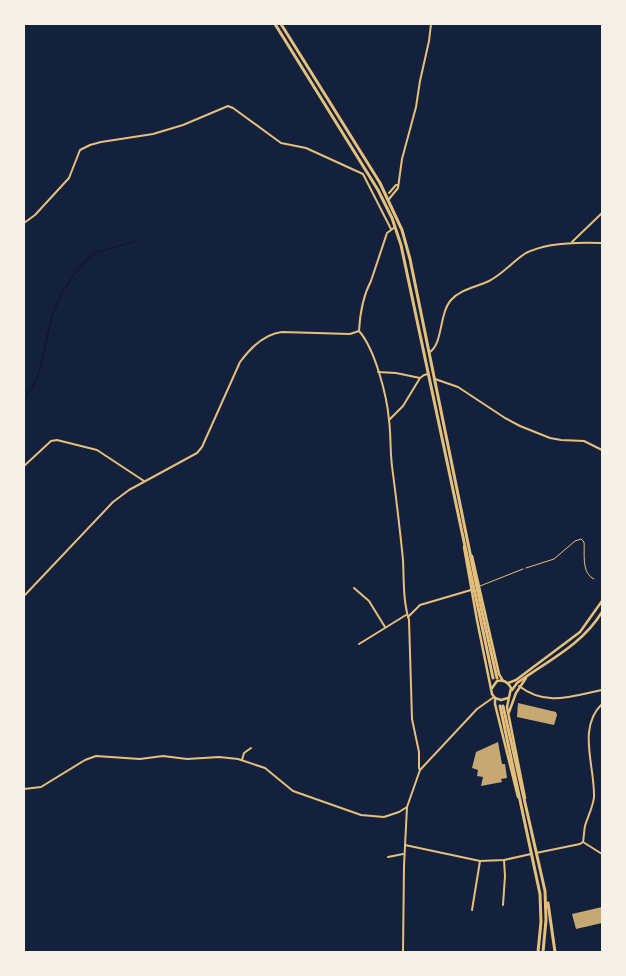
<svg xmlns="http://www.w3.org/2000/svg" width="626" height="976" font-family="Ubuntu,sans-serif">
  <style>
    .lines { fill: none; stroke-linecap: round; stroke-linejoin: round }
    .stream { stroke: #0b132b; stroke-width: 1 }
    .building { fill: #c6a872 }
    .path { stroke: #e5c07b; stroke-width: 1 }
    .service { stroke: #e5c07b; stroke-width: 1 }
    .minor { stroke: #e5c07b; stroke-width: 2 }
    .secondary { stroke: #e5c07b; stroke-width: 2.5 }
    .trunk { stroke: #e5c07b; stroke-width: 3 }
  </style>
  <rect width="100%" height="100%" fill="#14213d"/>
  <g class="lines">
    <polyline class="stream" points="24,400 34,384 40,369 52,315 62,293 77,270 94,253 137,241"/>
  </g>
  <g class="building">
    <polygon points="518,703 556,712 557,715 554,725 517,717"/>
    <polygon points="498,742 502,764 505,764 507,778 501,779 502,782 481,786 483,777 477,776 478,770 472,768 476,752"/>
    <polygon points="602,907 602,923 576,929 572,914"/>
  </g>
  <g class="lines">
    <path class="path" d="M526 568 554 559 575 541 581 539 584 542C585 554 581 573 594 579"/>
    <polyline class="service" points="480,586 523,569"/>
    <g class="minor">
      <polyline points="389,193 396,185 398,185"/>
      <polyline points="389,199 398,188 402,159 416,107 420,81 429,41 431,24"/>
      <polyline points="24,223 35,215 69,178 80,150 90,145 101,142 153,134 183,125 228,106 233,108 281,143 306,148 363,174 391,229"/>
      <path d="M395 227 387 233 371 281C363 296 360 313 359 331 375 349 387 396 389 420 391 435 390 450 392 466 396 497 400 529 403 560 404 581 403 601 409 620L412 719 419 752V768L420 770"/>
      <polyline points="572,242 602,213"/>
      <path d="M430 352C443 343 439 314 451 300 461 289 477 287 489 281 503 274 513 261 526 253 547 242 579 242 602 243"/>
      <polyline points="378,372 396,373 420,378"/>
      <polyline points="435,379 458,387 505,418 520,426 550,438 561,440 584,441 602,450"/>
      <polyline points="389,420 403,406 420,378 424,375 428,374"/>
      <polyline points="24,466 51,441 57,440 97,450 144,481"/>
      <polyline points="354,588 369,601 385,627"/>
      <path d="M24 596 113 502 129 490 197 453 202 447 240 362C251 347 264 334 282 332L350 334 359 331"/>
      <polyline points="408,617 420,605 471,590"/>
      <polyline points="359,644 406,615"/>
      <path d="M519 686C546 707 572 696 602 690"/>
      <polyline points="242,760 244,753 251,748"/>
      <polyline points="24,789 41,787 85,760 96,756 140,759 163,756 187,759 219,757 238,759 265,768 293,791 361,815 384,817 399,812 407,807 420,770 477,709 494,697"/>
      <polyline points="583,842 602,854"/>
      <polyline points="405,845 480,861 504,860 531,854"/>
      <path d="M536 853 580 844 583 842C584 836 584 831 585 826 588 816 593 807 594 797 595 766 577 728 602 704"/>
      <polyline points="388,857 403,854"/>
      <polyline points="503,905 505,876 504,860"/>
      <polyline points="472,910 480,861"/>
      <polyline points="403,952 404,866 407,807"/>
    </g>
    <g class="secondary">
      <polyline points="464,547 477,620 492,694 495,698 495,704 518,797"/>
      <polyline points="472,556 499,674 503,681"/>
      <polyline points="508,683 516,680 580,632 602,601"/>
      <path d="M492 688 497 681C504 679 508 682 511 688L507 707 525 798"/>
      <path d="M512 690 517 683C547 661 582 645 602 612"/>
      <polyline points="495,698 501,700 508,698"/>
      <polyline points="509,712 516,693 526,678"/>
    </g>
    <g class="trunk">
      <polyline points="275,24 378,190 392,218 401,245 493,678"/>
      <polyline points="281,24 380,183 402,230 410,259 482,612 497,678"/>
      <polyline points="500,706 540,894 541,922 538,952"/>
      <polyline points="503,706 545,891 546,920 543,952"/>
      <polyline points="548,903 555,952"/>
    </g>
  </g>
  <rect width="626" height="976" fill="none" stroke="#f6f1e7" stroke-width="50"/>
</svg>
